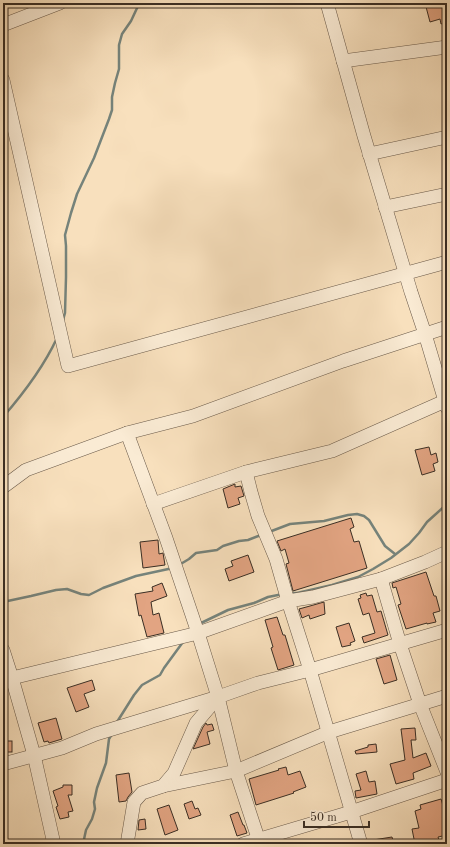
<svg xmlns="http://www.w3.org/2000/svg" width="450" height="847" font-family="'Old Standard TT',serif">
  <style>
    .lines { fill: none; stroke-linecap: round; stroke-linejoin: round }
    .stream { stroke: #76837b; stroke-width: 2.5 }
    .building { fill: #e2a482; stroke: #3a2e24 }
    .minor-casing { stroke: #6a5a4a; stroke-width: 14 }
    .minor { stroke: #faebd4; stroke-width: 13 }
  </style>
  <rect width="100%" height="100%" fill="#f8e0bd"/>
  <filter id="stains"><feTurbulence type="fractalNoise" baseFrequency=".005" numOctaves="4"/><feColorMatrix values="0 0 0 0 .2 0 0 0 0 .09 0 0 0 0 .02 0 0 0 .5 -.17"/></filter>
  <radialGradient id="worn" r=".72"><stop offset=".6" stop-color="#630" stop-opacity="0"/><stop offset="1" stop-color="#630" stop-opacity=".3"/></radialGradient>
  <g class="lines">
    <g class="stream">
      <polyline points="63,320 65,313 66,277 66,246 65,235 71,213 77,194 94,158 109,119 112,110 112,97 115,83 119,69 119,45 122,34 131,21 138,6 139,3"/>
      <path d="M3 417C23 394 44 366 57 338"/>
      <polyline points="269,532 290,524 324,521 348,515 357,514 364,516 369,520 385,546 395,554"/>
      <polyline points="179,565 189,559 196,553 217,550 223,546 239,541 248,540 261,535"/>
      <polyline points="290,593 297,593 332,585 358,577 373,569 391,558 409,544 419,533 427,522 447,504"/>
      <polyline points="3,602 31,596 56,590 67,589 81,594 89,595 103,588 136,576 173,568"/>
      <polyline points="199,624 228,610 254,603 268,597 283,594"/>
      <polyline points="117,722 134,695 142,685 160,675 164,668 183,642"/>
      <polyline points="83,844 86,830 92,819 95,809 94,802 97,788 106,763 109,739 112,734"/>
    </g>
  </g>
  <g class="building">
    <polygon points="425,3 443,3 447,16 447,22 441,24 440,19 430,22"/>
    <polygon points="429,447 431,455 436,453 438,462 433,464 435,471 422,475 415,450"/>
    <polygon points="235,484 235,487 241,486 244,496 238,498 240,504 228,508 223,489"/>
    <polygon points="351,518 354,527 350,529 354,542 359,541 367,568 293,591 286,564 289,563 285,549 281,551 277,541"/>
    <polygon points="158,540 159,554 163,553 165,565 143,568 140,542"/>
    <polygon points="248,555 254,572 229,581 225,569 233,566 231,561"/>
    <polygon points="426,572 434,596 436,596 440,611 433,613 436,622 427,624 427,623 406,629 398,605 401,604 396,587 393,588 392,583"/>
    <polygon points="162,583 167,596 151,602 153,615 159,613 164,633 147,637 141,615 139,616 135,594 153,591 152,587"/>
    <polygon points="366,593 367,596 372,595 377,612 381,611 388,635 364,643 362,637 375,633 369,613 363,615 358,599 361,598 360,595"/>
    <polygon points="324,602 325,614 310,619 309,615 302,618 299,609 310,606"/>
    <polygon points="277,617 283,635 285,635 294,665 278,670 271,648 273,647 265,620"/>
    <polygon points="349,623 355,641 350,643 351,645 342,647 336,627"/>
    <polygon points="390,655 397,680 384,684 376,659"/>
    <polygon points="92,680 95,690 84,694 89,707 76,712 67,688"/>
    <polygon points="56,718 62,739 49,743 48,741 44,742 38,723"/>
    <polygon points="206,723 207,725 212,724 214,730 207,732 210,744 193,749 203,727"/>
    <polygon points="415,728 416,740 411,740 413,758 426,753 431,766 413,773 414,779 396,784 390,764 405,760 401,729"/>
    <rect x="3" y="741" width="9" height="11"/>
    <polygon points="376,744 377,752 356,754 355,751 368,747 368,745"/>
    <polygon points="286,767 288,775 300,771 306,787 293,792 294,793 256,805 249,779 279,770 278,769"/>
    <polygon points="366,771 369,782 375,781 377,794 356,798 355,791 361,790 356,774"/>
    <polygon points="129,773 132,792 128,797 126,801 119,802 116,775"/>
    <polygon points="63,785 72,785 72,795 68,795 73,811 68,812 69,817 60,819 56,807 58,806 53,791 63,787"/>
    <polygon points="441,799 447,819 447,835 438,837 439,840 420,844 415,844 412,829 419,828 415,811 421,809 420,805"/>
    <polygon points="192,801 195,809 198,808 201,815 189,819 184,804"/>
    <polygon points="169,805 178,830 165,835 157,809"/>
    <polygon points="238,812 243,825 244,825 247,833 237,836 230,815"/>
    <polygon points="145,819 146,829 138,830 139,820"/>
    <polygon points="392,837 394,844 373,844 373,840"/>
  </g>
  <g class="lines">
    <defs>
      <g id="minor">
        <polyline points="327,3 364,136 411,292 425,334 447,408"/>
        <polyline points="3,25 60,3"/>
        <polyline points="343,61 447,47"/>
        <polyline points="3,80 68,366 447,262"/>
        <polyline points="369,154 447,137"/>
        <polyline points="385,207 447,194"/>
        <polyline points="127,433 166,538 198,633 218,697 236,771 260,844"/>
        <polyline points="246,472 251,492 258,516 276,559 288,601 310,670 361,844"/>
        <polyline points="3,487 26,470 127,433 193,416 343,361 447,327"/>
        <polyline points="153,504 246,472 332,451 445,401"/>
        <polyline points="381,579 400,644 420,704 447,772"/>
        <polyline points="3,650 12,678 34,755 54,844"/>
        <polyline points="12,678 198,633 288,601 313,597 381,579 425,562 447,552"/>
        <polyline points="3,764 62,748 96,734 218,697 258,683 310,670 447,630"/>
        <polyline points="163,786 236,771 329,732 447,696"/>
        <polyline points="127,844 134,802 142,793 163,786 174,773 196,723 218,697"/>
        <polyline points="243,844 351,812 447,780"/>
      </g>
    </defs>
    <use href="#minor" class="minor-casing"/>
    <use href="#minor" class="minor"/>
  </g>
  <rect width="450" height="847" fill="none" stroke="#f8e0bd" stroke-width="16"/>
  <rect x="4" y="4" width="442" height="839" fill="none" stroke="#3a2e24" stroke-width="2"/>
  <rect x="8" y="8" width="434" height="831" fill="none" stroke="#3a2e24"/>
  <path d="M304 821v6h65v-6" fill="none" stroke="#3a2e24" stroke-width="2"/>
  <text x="310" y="821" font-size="12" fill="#3a2e24" stroke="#faebd4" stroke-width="3" paint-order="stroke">50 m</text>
  <rect width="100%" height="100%" filter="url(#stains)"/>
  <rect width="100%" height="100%" fill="url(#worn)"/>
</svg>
